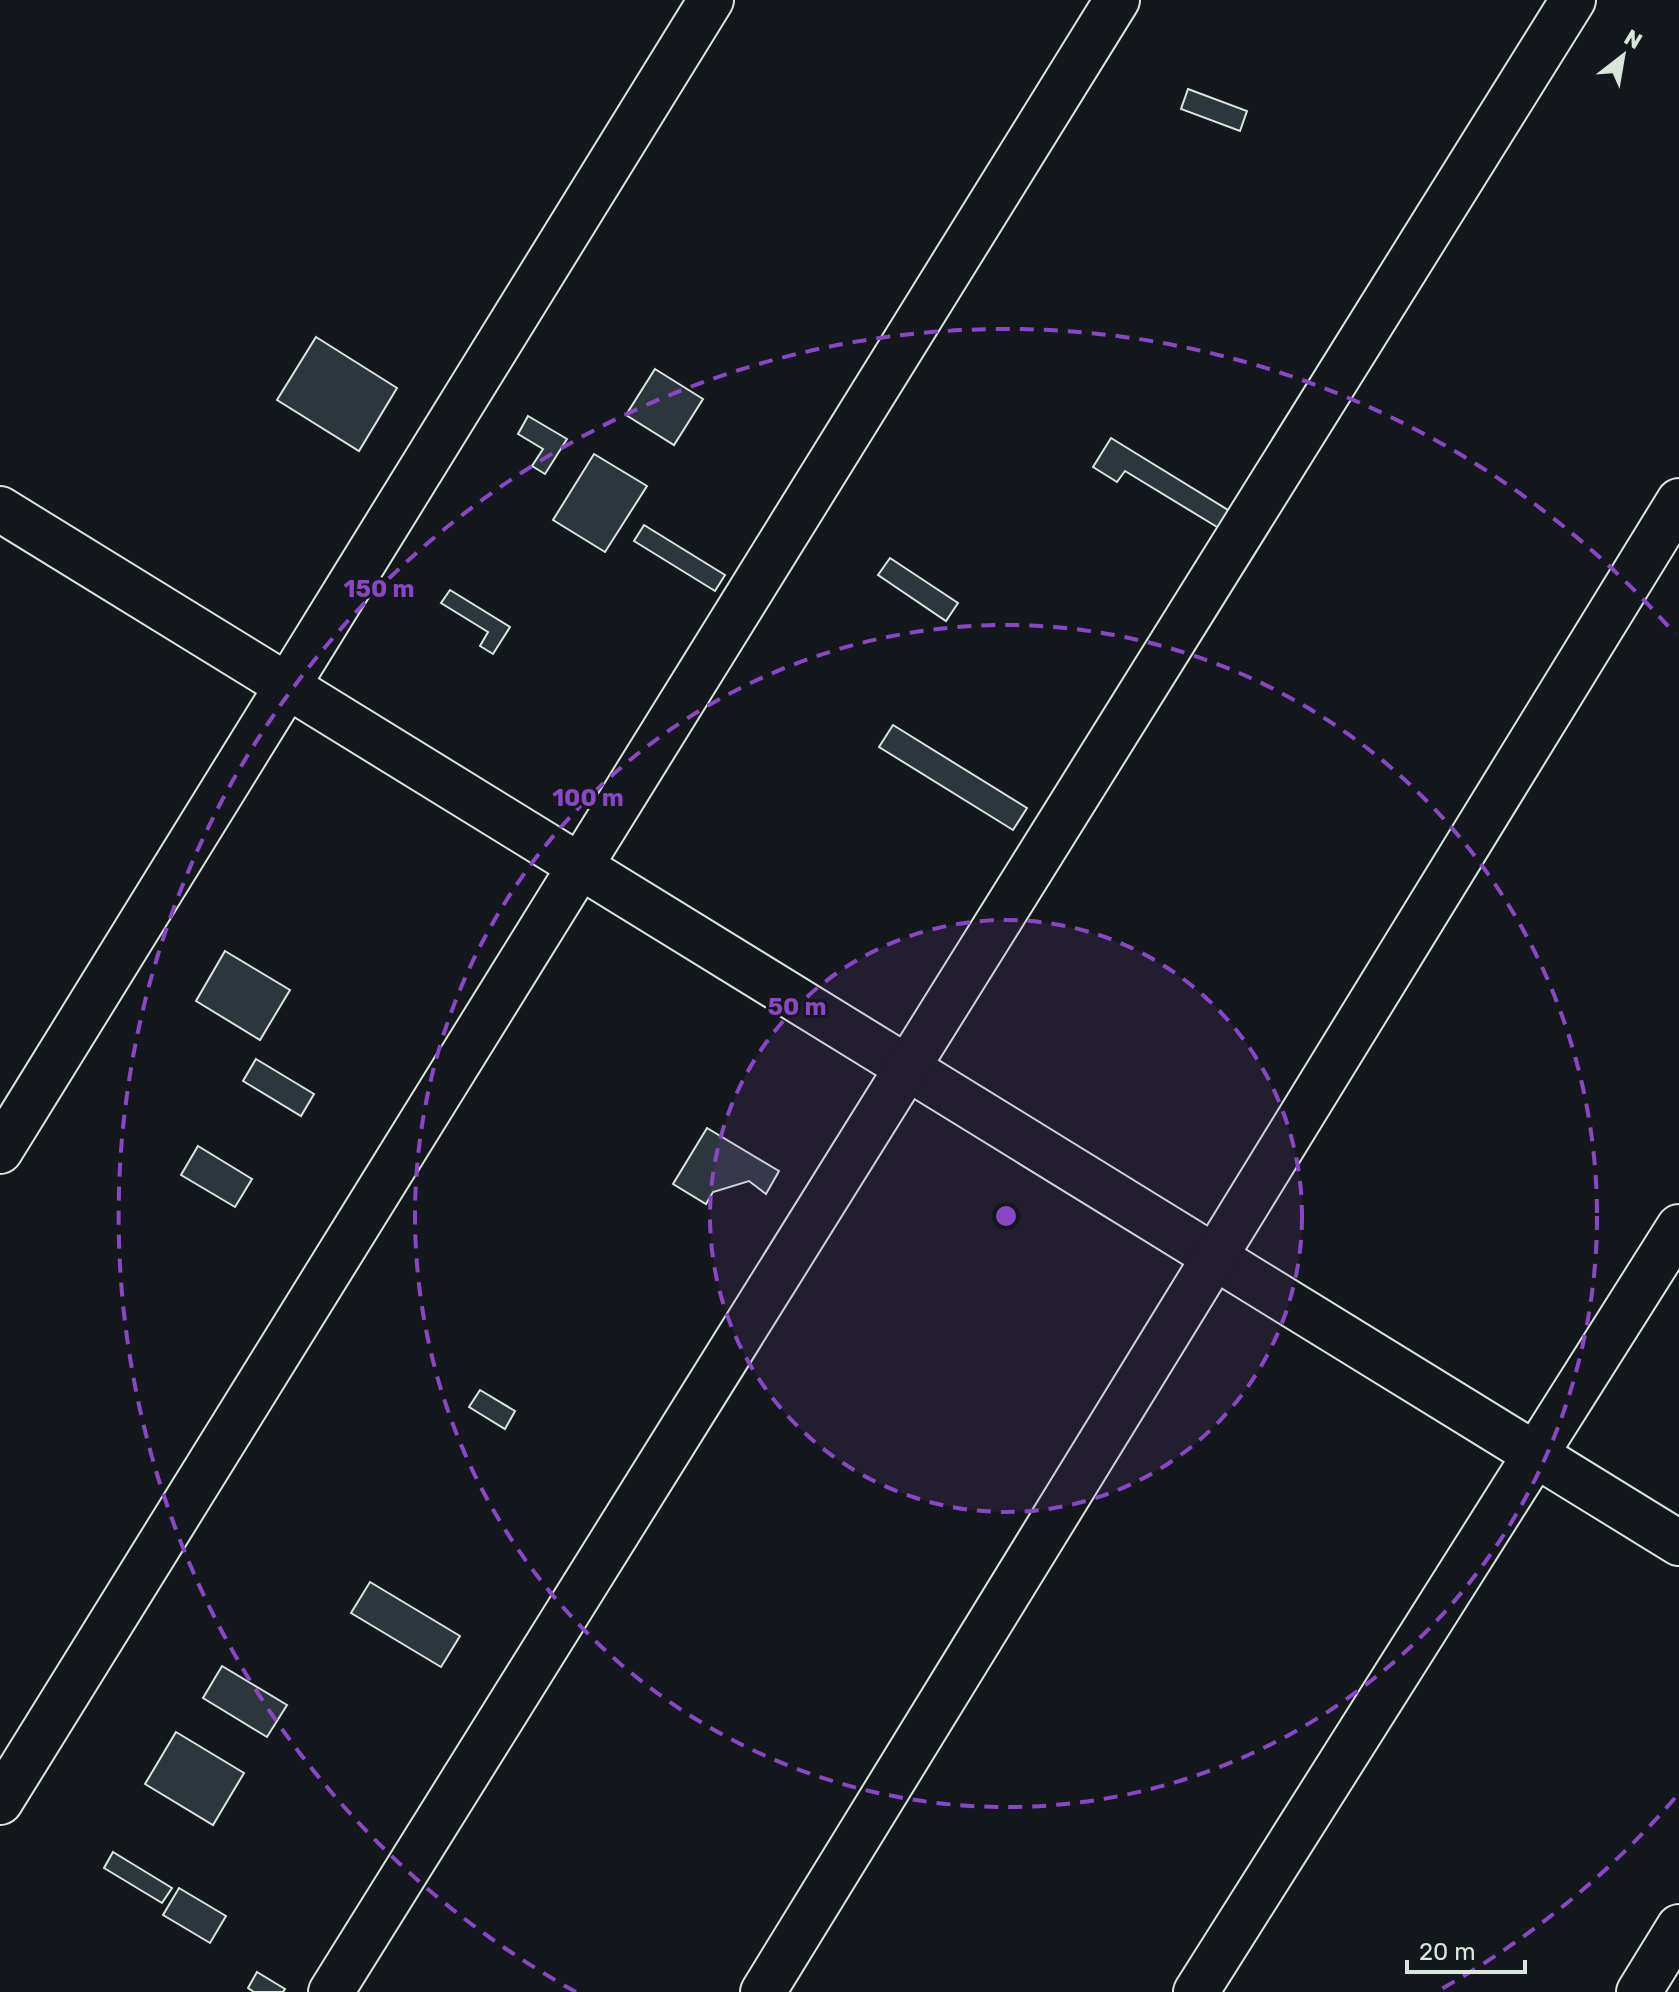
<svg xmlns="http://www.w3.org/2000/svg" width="1679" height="1992" font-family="Rubik,sans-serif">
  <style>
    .building { fill: #2c363c; stroke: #d8e6dc; stroke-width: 2 }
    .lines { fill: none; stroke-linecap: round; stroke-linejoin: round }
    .minor-casing { stroke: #d8e6dc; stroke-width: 48 }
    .minor { stroke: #14181c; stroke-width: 44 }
    .ring { fill: none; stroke: #8948c3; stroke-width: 4; stroke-dasharray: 14 10 }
    .centre { fill: #8948c3; stroke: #14181c; stroke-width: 4 }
    .ring-label { font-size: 24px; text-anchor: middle; font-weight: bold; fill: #8948c3; stroke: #14181c; stroke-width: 6; stroke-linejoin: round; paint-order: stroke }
  </style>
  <rect width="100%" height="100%" fill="#14181c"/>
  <g class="building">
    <polygon points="1188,89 1247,111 1240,131 1181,109"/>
    <polygon points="316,337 397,388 359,451 277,400"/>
    <polygon points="655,369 703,399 674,445 626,415"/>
    <polygon points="528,416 567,439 545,474 532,466 543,449 518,434"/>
    <polygon points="1111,438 1233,513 1222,530 1125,471 1117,482 1093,467"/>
    <polygon points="594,454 647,486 605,552 553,520"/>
    <polygon points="644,525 725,575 715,591 634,541"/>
    <polygon points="890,558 958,603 946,621 878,575"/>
    <polygon points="450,590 510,627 493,654 480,646 488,632 441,603"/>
    <polygon points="893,725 1027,808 1013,830 879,747"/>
    <polygon points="225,951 290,990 260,1040 196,1001"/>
    <polygon points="256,1059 314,1094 301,1116 243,1081"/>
    <polygon points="707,1128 779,1171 766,1194 749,1181 713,1192 706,1204 673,1184"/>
    <polygon points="198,1146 252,1179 235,1207 181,1175"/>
    <polygon points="480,1390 515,1411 505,1429 469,1407"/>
    <polygon points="370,1582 460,1636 441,1667 351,1613"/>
    <polygon points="222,1666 287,1705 267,1737 203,1698"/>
    <polygon points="176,1732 244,1773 213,1825 145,1784"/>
    <polygon points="113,1852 172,1888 162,1903 104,1868"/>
    <polygon points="179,1888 226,1916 210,1943 163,1915"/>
    <polygon points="257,1972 285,1989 283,1992 254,1992 248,1988"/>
  </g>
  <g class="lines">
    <defs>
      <g id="minor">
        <polyline points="0,509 1679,1543"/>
        <polyline points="0,1151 711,0"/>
        <polyline points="0,1802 1117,0"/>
        <polyline points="331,1992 1573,0"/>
        <polyline points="763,1992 1679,501"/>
        <polyline points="1196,1992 1679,1227"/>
        <polyline points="1639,1992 1679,1927"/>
      </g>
    </defs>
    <use href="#minor" class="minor-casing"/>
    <use href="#minor" class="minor"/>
  </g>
  <circle cx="1006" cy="1216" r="296" fill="#8948c3" fill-opacity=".12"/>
  <g class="ring">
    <circle cx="1006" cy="1216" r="296"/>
    <circle cx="1006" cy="1216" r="591"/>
    <path d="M1675 1798A887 887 0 0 1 1436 1992M576 1992A887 887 0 1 1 1675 634"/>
  </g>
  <circle cx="1006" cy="1216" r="12" class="centre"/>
  <g class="ring-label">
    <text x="379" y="597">150 m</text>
    <text x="588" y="806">100 m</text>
    <text x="797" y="1015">50 m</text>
  </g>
  <g transform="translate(1623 56) rotate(31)" stroke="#14181c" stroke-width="6" paint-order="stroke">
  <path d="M0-6L14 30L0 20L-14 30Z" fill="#d8e6dc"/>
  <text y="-12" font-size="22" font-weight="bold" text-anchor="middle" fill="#d8e6dc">N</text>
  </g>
  <path d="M1407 1960v12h118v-12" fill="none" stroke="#d8e6dc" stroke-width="4"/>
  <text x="1419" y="1960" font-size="24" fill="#d8e6dc" stroke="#14181c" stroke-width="6" paint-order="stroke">20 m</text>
</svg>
